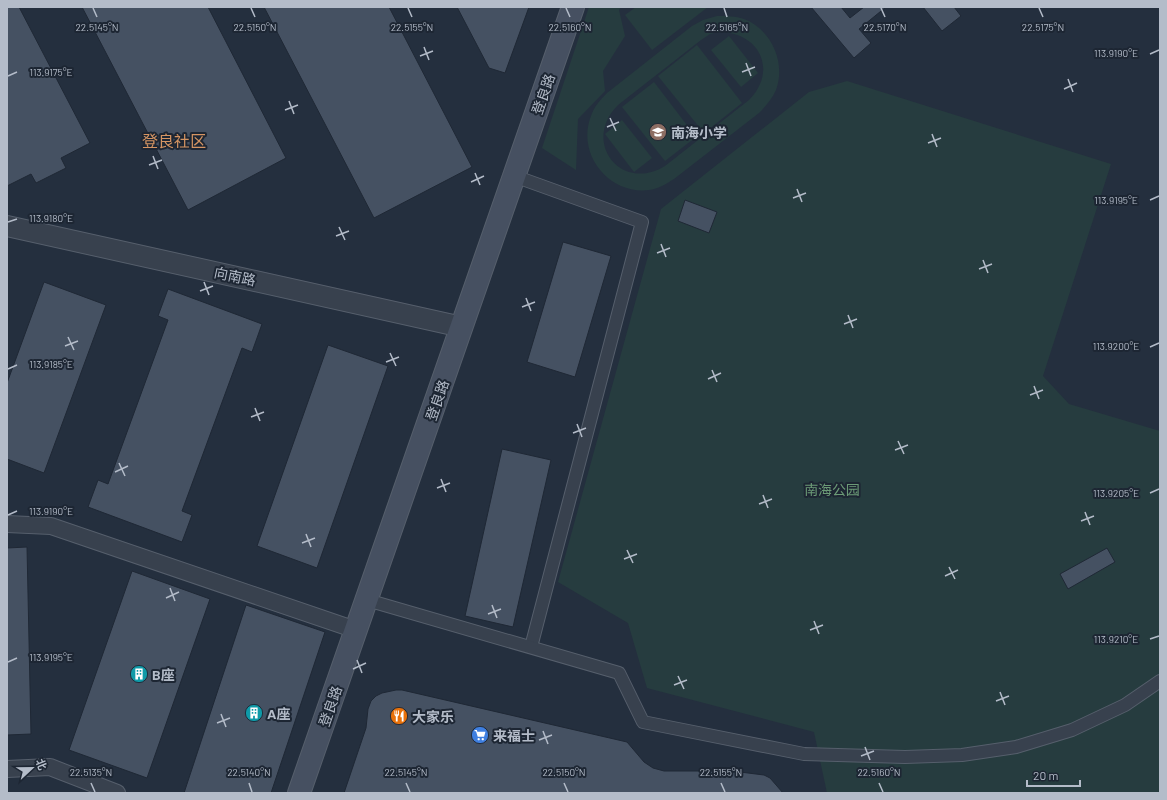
<svg xmlns="http://www.w3.org/2000/svg" width="1167" height="800" font-family="Barlow,'Noto Sans SC',sans-serif">
  <style>
    .green { fill: #263c3f; fill-rule: evenodd }
    .building { fill: #455162; stroke: #1f2835 }
    .lines { fill: none; stroke-linecap: round; stroke-linejoin: round }
    .pedestrian-casing { stroke: #565f6c; stroke-width: 14 }
    .minor-casing { stroke: #565f6c; stroke-width: 18 }
    .tertiary-casing { stroke: #565f6c; stroke-width: 22 }
    .secondary-casing { stroke: #565f6c; stroke-width: 24 }
    .pedestrian { stroke: #38414e; stroke-width: 12 }
    .minor { stroke: #38414e; stroke-width: 16 }
    .tertiary { stroke: #38414e; stroke-width: 20 }
    .secondary { stroke: #465061; stroke-width: 22 }
    .ticks { fill: none; stroke: #b4bcc9; stroke-width: 1.5 }
    .labels { text-anchor: middle; dominant-baseline: central; stroke-width: 4; stroke-linejoin: round; paint-order: stroke }
    .street-label { font-size: 14px; fill: #b4bcc9; stroke: #1d2633 }
    .poi-label { font-size: 14px; font-weight: bold; fill: #b4bcc9; stroke: #1d2633; text-anchor: start }
    .park-label { font-size: 14px; fill: #6b9a76; stroke: #1d2633 }
    .quarter-label { font-size: 16px; fill: #d59563; stroke: #1d2633 }
    .ticks-label { font-size: 10px; text-anchor: middle; fill: #b4bcc9; stroke: #1d2633; stroke-width: 4; stroke-linejoin: round; paint-order: stroke }
  </style>
  <rect width="100%" height="100%" fill="#242f3e"/>
  <g class="green">
    <polygon points="589,7 621,7 619,10 625,36 603,71 605,91 578,119 576,170 542,148"/>
    <polygon points="636,7 708,7 652,50 625,15"/>
    <path d="M717 16C727 16 735 16 744 19 772 30 786 63 776 90 772 99 766 106 759 113L674 179C666 184 658 189 649 190 609 195 576 154 591 116 594 107 600 100 607 93L692 26 703 20ZM719 32C760 32 778 71 749 100L665 166C621 193 581 142 618 105L701 40 710 34Z"/>
    <polygon points="729,36 758,73 741,87 711,50"/>
    <polygon points="697,45 742,103 704,133 658,76"/>
    <polygon points="847,81 1111,164 1043,376 1069,404 1160,431 1160,793 827,793 814,732 647,688 628,623 558,582 661,209 809,92"/>
    <polygon points="654,82 696,137 665,161 622,107"/>
    <polygon points="622,120 652,158 634,172 605,134"/>
  </g>
  <g class="building">
    <polygon points="7,7 19,7 90,143 61,158 66,168 36,183 31,174 7,186"/>
    <polygon points="82,7 208,7 286,158 188,210"/>
    <polygon points="264,7 389,7 472,167 374,218"/>
    <polygon points="457,7 529,7 505,73 489,68"/>
    <polygon points="811,7 841,7 850,18 864,7 886,7 859,29 871,43 854,58"/>
    <polygon points="923,7 954,7 961,16 942,31"/>
    <polygon points="685,200 717,212 709,233 678,221"/>
    <polygon points="563,242 611,256 575,377 527,362"/>
    <polygon points="44,282 106,305 44,473 7,459 7,383"/>
    <polygon points="168,289 262,324 252,352 242,348 182,511 192,515 182,542 88,507 98,480 108,484 168,320 158,316"/>
    <polygon points="328,345 388,366 317,568 257,546"/>
    <polygon points="502,449 551,460 513,627 465,616"/>
    <polygon points="27,547 31,734 7,735 7,548"/>
    <polygon points="1107,548 1115,562 1068,589 1060,574"/>
    <polygon points="132,571 210,599 147,778 69,750"/>
    <polygon points="246,605 325,632 271,793 184,793"/>
    <polygon points="396,690 402,690 627,742 644,762 653,768 664,771 732,771 764,775 770,778 783,793 344,793 366,728 368,709 371,701 376,696 382,693"/>
  </g>
  <g class="lines">
    <defs>
      <g id="pedestrian">
        <polyline points="514,176 642,222 531,647"/>
        <polyline points="367,600 619,673 643,722 804,754 905,757 962,755 1016,747 1072,730 1125,705 1160,681"/>
      </g>
      <g id="minor">
        <polyline points="7,524 51,526 356,630"/>
        <polyline points="7,769 50,767 117,793"/>
      </g>
      <polyline id="tertiary" points="7,226 462,327"/>
      <polyline id="secondary" points="299,793 573,7"/>
    </defs>
    <use href="#pedestrian" class="pedestrian-casing"/>
    <use href="#minor" class="minor-casing"/>
    <use href="#tertiary" class="tertiary-casing"/>
    <use href="#secondary" class="secondary-casing"/>
    <use href="#pedestrian" class="pedestrian"/>
    <use href="#minor" class="minor"/>
    <use href="#tertiary" class="tertiary"/>
    <use href="#secondary" class="secondary"/>
  </g>
  <path class="ticks" d="M93 8 97 17M251 8 255 17M408 8 412 17M566 8 570 17M724 8 727 17M881 8 885 17M1039 8 1043 17M424 47 429 60M1150 54 1159 50M420 56 433 51M746 63 751 76M742 72 755 67M8 76 17 72M1068 79 1073 92M1064 89 1077 83M289 101 294 114M285 110 298 105M610 118 616 131M607 127 619 122M932 134 937 147M928 143 941 138M153 156 158 169M149 165 162 160M475 173 480 185M471 182 484 176M797 189 802 202M793 198 806 193M1150 200 1159 196M8 222 17 219M339 227 345 240M336 236 349 231M661 244 666 257M657 253 670 248M983 260 988 273M979 269 992 264M204 282 209 295M200 291 213 286M526 298 531 311M522 307 535 302M848 315 853 328M844 324 857 319M68 337 74 350M65 346 78 341M1150 347 1159 343M390 353 396 366M386 362 399 357M8 369 17 365M712 370 717 382M708 379 721 373M1034 386 1039 399M1030 395 1043 390M255 408 260 421M251 417 264 412M577 424 582 437M573 433 586 428M898 441 904 454M895 450 908 445M119 463 125 476M115 472 128 466M441 479 446 492M437 488 450 483M1150 493 1159 489M763 495 768 508M759 504 772 499M1085 512 1090 525M8 515 17 511M1081 521 1094 516M306 534 311 547M302 543 315 538M627 550 633 563M624 559 637 554M949 567 955 579M945 576 958 570M170 588 175 601M166 598 179 592M492 605 497 618M488 614 501 609M814 621 819 634M810 630 823 625M1150 639 1159 636M357 660 362 673M8 662 17 658M353 669 366 663M678 676 684 689M674 685 687 680M1000 692 1005 705M996 701 1009 696M221 714 226 727M217 723 230 718M543 731 548 744M539 740 552 735M865 747 870 760M861 756 874 751M91 783 95 792M249 783 252 792M406 783 410 792M564 783 568 792M721 783 725 792M879 783 883 792"/>
  <defs>
    <symbol id="school-disc" viewBox="-11 -11 22 22"><circle r="9.5" fill="#8d6e63" stroke="#1d2633"/><path d="M0-5L7-2L0 1L-7-2ZM-4 1L0 2.5L4 1V4Q0 6-4 4Z" fill="#fff"/></symbol>
    <symbol id="building-disc" viewBox="-11 -11 22 22"><circle r="9.5" fill="#0f9aa8" stroke="#1d2633"/><path d="M-4-6H4V6H1V3H-1V6H-4ZM-2.5-4.3h1.7v1.8h-1.7ZM.8-4.3h1.7v1.8H.8ZM-2.5-1h1.7V.8h-1.7ZM.8-1h1.7V.8H.8Z" fill="#fff"/></symbol>
    <symbol id="restaurant-disc" viewBox="-11 -11 22 22"><circle r="9.5" fill="#e8710a" stroke="#1d2633"/><path d="M-5-6h1v4h1v-4h1v4h1v-4h1v5L-1.5 .5V6h-2V.5L-5-1ZM5-6V6H3V1.5H1.5Q1.5-4 5-6Z" fill="#fff"/></symbol>
    <symbol id="supermarket-disc" viewBox="-11 -11 22 22"><circle r="9.5" fill="#3f7fe0" stroke="#1d2633"/><path d="M-6-5.5h2.5l.6 2H6L4.5 2H-2.5L-4.4-4H-6ZM-1.5 3.2a1.3 1.3 0 1 0 .1 0ZM3 3.2a1.3 1.3 0 1 0 .1 0Z" fill="#fff"/></symbol>
  </defs>
  <g fill-rule="evenodd">
    <use href="#school-disc" x="648" y="122" width="20" height="20"/>
    <use href="#building-disc" x="129" y="664" width="20" height="20"/>
    <use href="#building-disc" x="244" y="703" width="20" height="20"/>
    <use href="#restaurant-disc" x="389" y="706" width="20" height="20"/>
    <use href="#supermarket-disc" x="470" y="725" width="20" height="20"/>
  </g>
  <g class="labels">
    <g class="street-label">
      <text transform="translate(543 94) rotate(-71)">登良路</text>
      <text transform="translate(235 276) rotate(12)">向南路</text>
      <text transform="translate(437 400) rotate(-71)">登良路</text>
      <text transform="translate(330 706) rotate(-71)">登良路</text>
    </g>
    <g class="poi-label">
      <text x="671" y="132">南海小学</text>
      <text x="152" y="674">B座</text>
      <text x="267" y="713">A座</text>
      <text x="412" y="716">大家乐</text>
      <text x="493" y="735">来福士</text>
    </g>
    <g class="park-label">
      <text x="832" y="489">南海公园</text>
    </g>
    <g class="quarter-label">
      <text x="174" y="140">登良社区</text>
    </g>
  </g>
  <g class="ticks-label">
    <text x="885" y="31">22.5170°N</text>
    <text x="97" y="31">22.5145°N</text>
    <text x="255" y="31">22.5150°N</text>
    <text x="412" y="31">22.5155°N</text>
    <text x="570" y="31">22.5160°N</text>
    <text x="727" y="31">22.5165°N</text>
    <text x="1043" y="31">22.5175°N</text>
    <text x="1116" y="57">113.9190°E</text>
    <text x="51" y="76">113.9175°E</text>
    <text x="1116" y="204">113.9195°E</text>
    <text x="51" y="222">113.9180°E</text>
    <text x="1116" y="350">113.9200°E</text>
    <text x="51" y="368">113.9185°E</text>
    <text x="1116" y="497">113.9205°E</text>
    <text x="51" y="515">113.9190°E</text>
    <text x="1116" y="643">113.9210°E</text>
    <text x="51" y="661">113.9195°E</text>
    <text x="91" y="776">22.5135°N</text>
    <text x="249" y="776">22.5140°N</text>
    <text x="406" y="776">22.5145°N</text>
    <text x="564" y="776">22.5150°N</text>
    <text x="721" y="776">22.5155°N</text>
    <text x="879" y="776">22.5160°N</text>
  </g>
  <rect width="1167" height="800" fill="none" stroke="#b4bcc9" stroke-width="16"/>
  <g transform="translate(32 768) rotate(68)" stroke="#1d2633" stroke-width="3" paint-order="stroke">
  <path d="M0-3L7 15L0 10L-7 15Z" fill="#b4bcc9"/>
  <text y="-6" font-size="11" font-weight="bold" text-anchor="middle" fill="#b4bcc9">北</text>
  </g>
  <path d="M1027 780v6h53v-6" fill="none" stroke="#b4bcc9" stroke-width="2"/>
  <text x="1033" y="780" font-size="12" fill="#b4bcc9" stroke="#1d2633" stroke-width="3" paint-order="stroke">20 m</text>
</svg>
